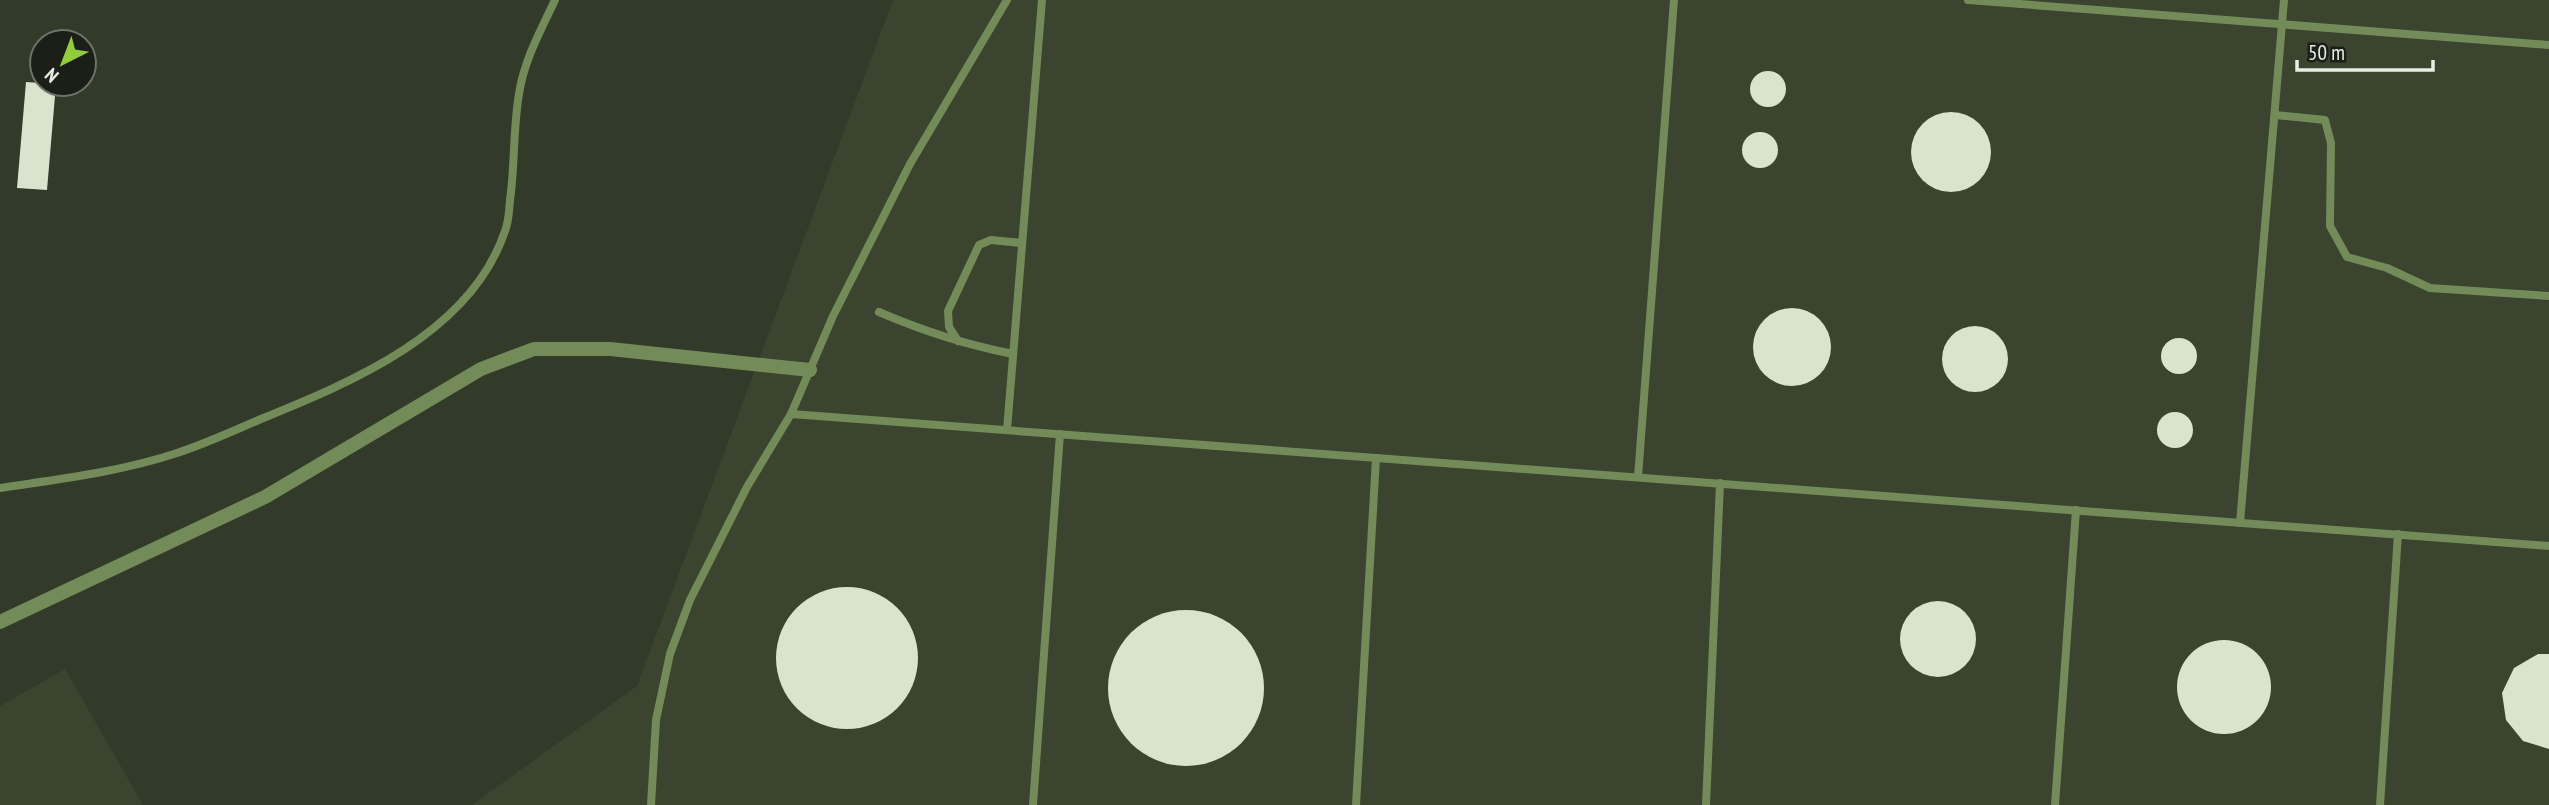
<svg xmlns="http://www.w3.org/2000/svg" width="2549" height="805" font-family="'PT Sans Narrow',sans-serif">
  <style>
    .built { fill: #3a442e }
    .building { fill: #d9e3ce }
    .lines { fill: none; stroke-linecap: round; stroke-linejoin: round }
    .service { stroke: #738b58; stroke-width: 8 }
    .minor { stroke: #738b58; stroke-width: 14 }
  </style>
  <rect width="100%" height="100%" fill="#323a29"/>
  <g class="built">
    <polygon points="893,0 2549,0 2549,805 472,805 637,686"/>
    <polygon points="65,669 143,805 0,805 0,706"/>
  </g>
  <g class="building">
    <circle cx="1768" cy="89" r="18"/>
    <polygon points="26,82 56,84 47,190 17,188"/>
    <circle cx="1951" cy="152" r="40"/>
    <circle cx="1760" cy="150" r="18"/>
    <circle cx="1792" cy="347" r="39"/>
    <circle cx="1975" cy="359" r="33"/>
    <circle cx="2179" cy="356" r="18"/>
    <circle cx="2175" cy="430" r="18"/>
    <circle cx="847" cy="658" r="71"/>
    <circle cx="1938" cy="639" r="38"/>
    <circle cx="1186" cy="688" r="78"/>
    <circle cx="2224" cy="687" r="47"/>
    <polygon points="2538,654 2549,654 2549,749 2523,741 2506,720 2502,693 2514,668"/>
  </g>
  <g class="lines">
    <g class="service">
      <polyline points="1968,0 2549,45"/>
      <polyline points="2275,115 2325,120 2331,143 2330,226 2347,257 2387,268 2430,288 2549,296"/>
      <path d="M879 312C923 331 967 345 1013 354"/>
      <polyline points="958,341 949,327 948,311 979,245 991,240 1022,243"/>
      <polyline points="791,414 2549,546"/>
      <polyline points="1007,430 1042,0"/>
      <polyline points="1638,477 1674,0"/>
      <path d="M0 488C59 479 120 472 177 453 205 444 233 431 261 419 352 382 471 333 505 231 509 221 509 210 510 200 515 165 513 128 519 94 524 60 541 30 555 0"/>
      <polyline points="2240,523 2284,0"/>
      <polyline points="651,805 656,720 670,654 690,600 747,487 791,414 833,316 910,164 1007,0"/>
      <polyline points="1033,805 1060,434"/>
      <polyline points="1356,805 1376,458"/>
      <polyline points="1706,805 1720,483"/>
      <polyline points="2055,805 2076,510"/>
      <polyline points="2380,805 2398,534"/>
    </g>
    <polyline class="minor" points="0,622 265,497 481,369 534,349 610,349 810,370"/>
  </g>
  <g transform="translate(63 63) rotate(222)"><circle r="33" fill="#1c1f18" stroke="#6e7269" stroke-width="2"/>
  <path d="M0-5L12 26L0 18L-12 26Z" fill="#93cd3d"/>
  <text y="-10" font-size="19" font-weight="bold" text-anchor="middle" fill="#e8eee3">N</text>
  </g>
  <path d="M2297 60v10h136v-10" fill="none" stroke="#e8eee3" stroke-width="3.5"/>
  <text x="2308" y="60" font-size="21" fill="#e8eee3" stroke="#1c1f18" stroke-width="5" paint-order="stroke">50 m</text>
</svg>
